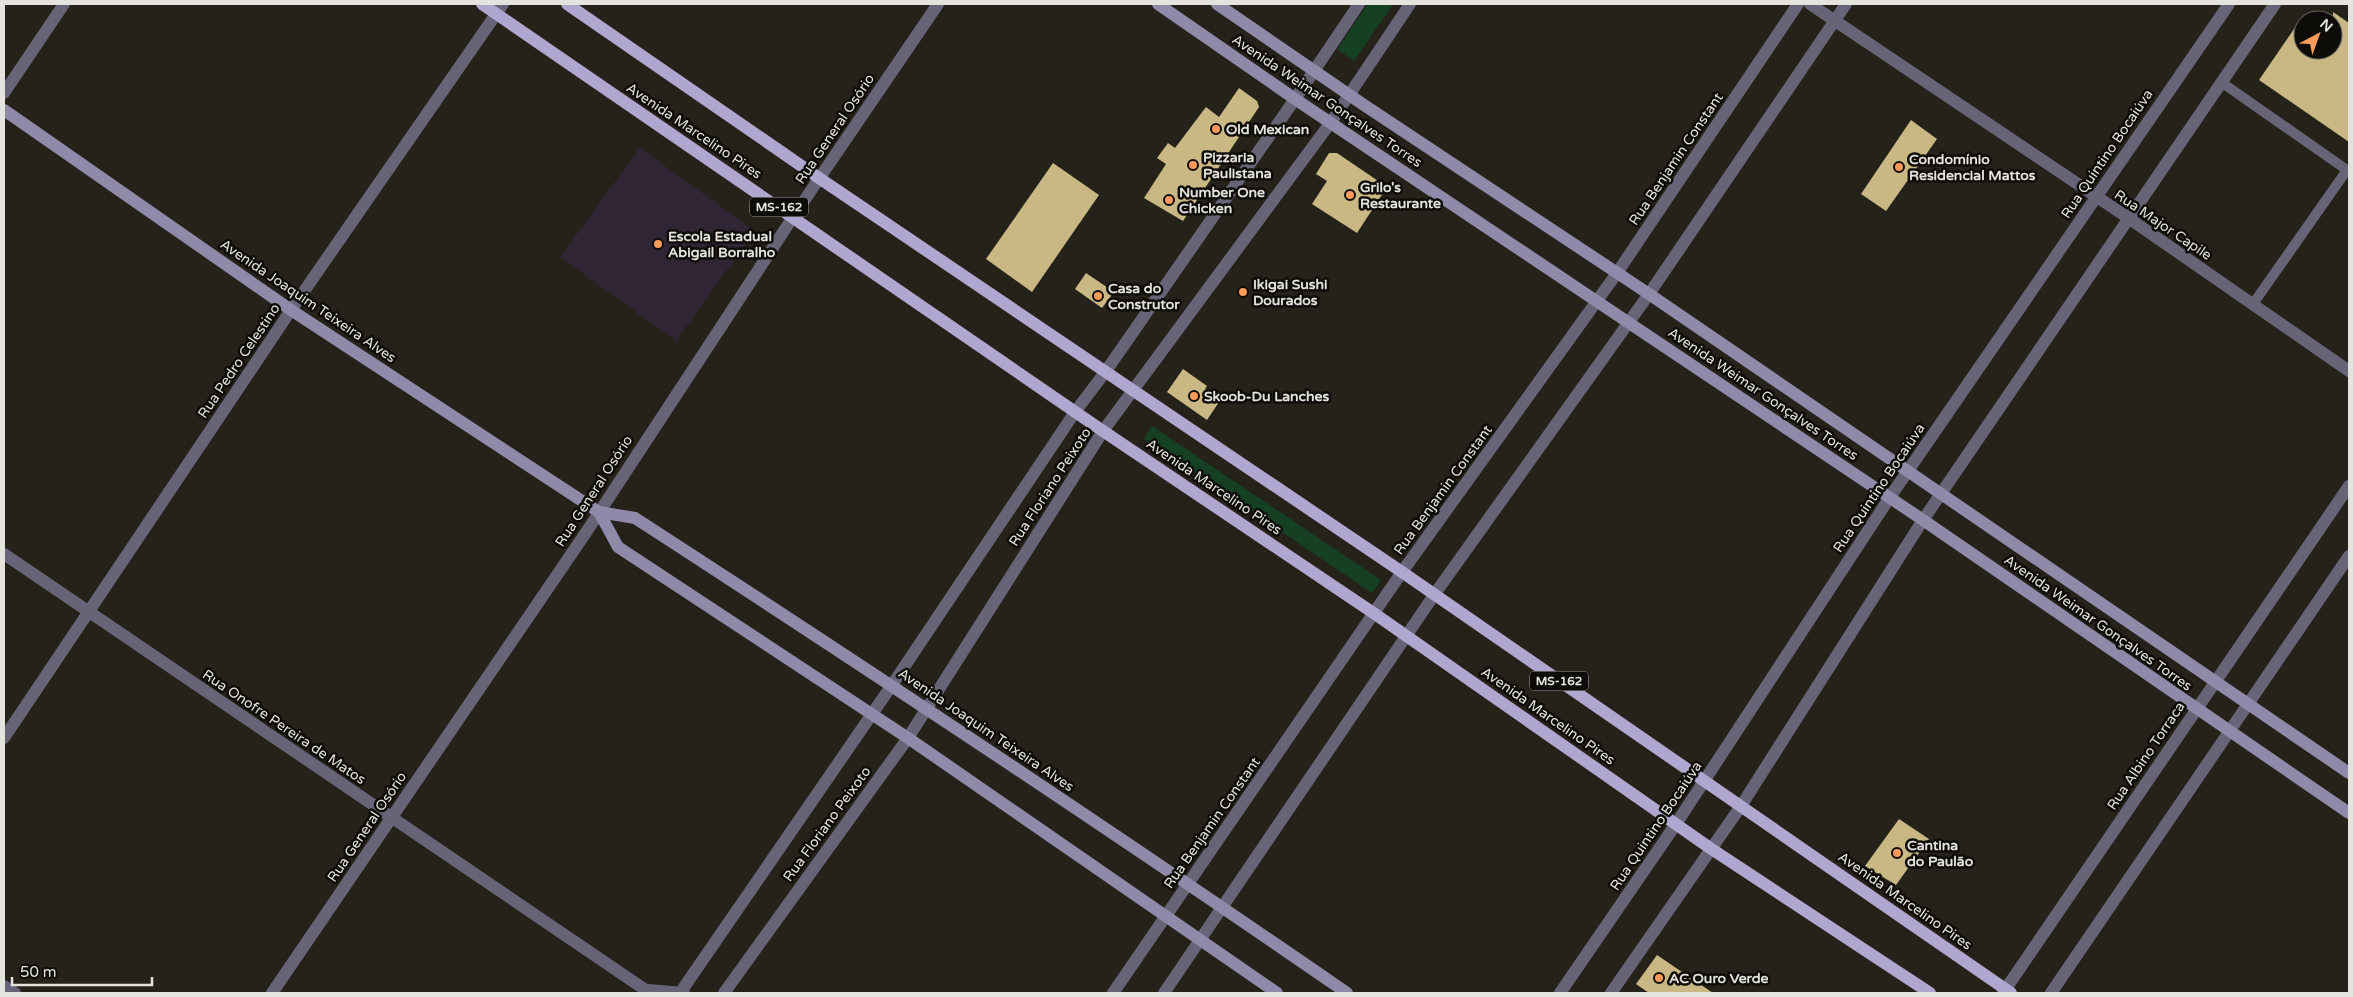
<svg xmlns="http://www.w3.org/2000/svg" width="2353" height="997" font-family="'Varela Round',sans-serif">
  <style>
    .education { fill: #2f2534 }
    .green { fill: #164024 }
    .building { fill: #c9b784 }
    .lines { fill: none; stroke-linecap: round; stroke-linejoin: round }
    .service { stroke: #686478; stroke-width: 10 }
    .minor { stroke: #686478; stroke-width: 12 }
    .tertiary { stroke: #686478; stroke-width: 12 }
    .secondary { stroke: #908aaa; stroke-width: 12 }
    .primary { stroke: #afa7d0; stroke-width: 12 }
    .poi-dot { fill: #fe9b59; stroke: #0d0c08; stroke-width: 2 }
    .labels { text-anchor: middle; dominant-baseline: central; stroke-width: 5; stroke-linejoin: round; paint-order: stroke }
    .shield { fill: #0d0c08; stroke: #a4a29d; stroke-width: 1 }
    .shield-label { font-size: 12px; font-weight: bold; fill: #e5e3dd }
    .street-label { font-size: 14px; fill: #e5e3dd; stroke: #0d0c08 }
    .poi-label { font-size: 14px; font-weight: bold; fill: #e5e3dd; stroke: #0d0c08; text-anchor: start }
  </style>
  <rect width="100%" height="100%" fill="#252219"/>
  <polygon class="education" points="640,148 755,231 676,341 560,257"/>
  <g class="green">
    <polygon points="1368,4 1393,4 1354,61 1337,49"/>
    <polygon points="1152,426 1381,580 1372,593 1144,439"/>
  </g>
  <g class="building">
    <polygon points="2333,12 2349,23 2349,142 2259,80 2303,16 2303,50 2333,50"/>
    <polygon points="1239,88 1257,101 1259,107 1183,221 1144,198 1166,164 1157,158 1168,143 1175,148 1206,107 1219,117"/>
    <polygon points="1911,120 1937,139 1886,211 1861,194"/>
    <polygon points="1329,153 1337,153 1387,187 1357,233 1312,204 1327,181 1316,174"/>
    <polygon points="1053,163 1099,195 1032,292 986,259"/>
    <polygon points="1086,273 1114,292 1102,308 1075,289"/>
    <polygon points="1183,369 1207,386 1205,389 1221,399 1207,420 1167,392"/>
    <polygon points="1899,819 1929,839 1896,885 1865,866"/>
    <polygon points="1657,955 1713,993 1649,993 1636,984"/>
  </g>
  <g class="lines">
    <polyline class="service" points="2221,82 2347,170 2253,304"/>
    <g class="minor">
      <polyline points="1810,4 2127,217 2349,371"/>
      <polyline points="4,93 64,4"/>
      <polyline points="4,554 650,993"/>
      <polyline points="892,685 1075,412 1106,371 1295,99 1359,4"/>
      <polyline points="927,708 1103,431 1331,122 1410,4"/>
      <polyline points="4,738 291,310 503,4"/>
      <polyline points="4,986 15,993"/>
      <polyline points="648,990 684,993"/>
      <polyline points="272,993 587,531 793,217 938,4"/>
      <polyline points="1113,993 1402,572 1617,273 1798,4"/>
      <polyline points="1164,993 1434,595 1649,294 1846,4"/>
      <polyline points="1560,993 1676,824 1890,497 2229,4"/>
      <polyline points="1611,993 1741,806 1923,520 2275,4"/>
      <polyline points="2003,993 2349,486"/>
      <polyline points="2051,993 2349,556"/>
    </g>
    <g class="tertiary">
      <polyline points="680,993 892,685"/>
      <polyline points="724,993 908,738 927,708"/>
    </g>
    <g class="secondary">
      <polyline points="1158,4 1295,99 1923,520 2349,813"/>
      <polyline points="1217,4 1364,105 1649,294 2349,773"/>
      <path d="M4 110 291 310 599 512 635 518C874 673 1112 831 1347 993"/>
      <polyline points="599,512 618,547 908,738 1277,993"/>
    </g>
    <g class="primary">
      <polyline points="482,4 1103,431 1375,614 1710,848 1930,993"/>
      <polyline points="567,4 819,178 1402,572 2011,993"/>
    </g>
  </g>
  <g class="poi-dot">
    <circle cx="1216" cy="129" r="5"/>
    <circle cx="1193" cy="165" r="5"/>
    <circle cx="1899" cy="167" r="5"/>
    <circle cx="1350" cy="195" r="5"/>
    <circle cx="1169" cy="200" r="5"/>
    <circle cx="658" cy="244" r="5"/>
    <circle cx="1243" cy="292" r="5"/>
    <circle cx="1098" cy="296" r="5"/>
    <circle cx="1194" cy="396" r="5"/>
    <circle cx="1897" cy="853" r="5"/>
    <circle cx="1659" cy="978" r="5"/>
  </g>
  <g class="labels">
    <g class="shield">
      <rect x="750" y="197.5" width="58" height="19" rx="4"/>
      <rect x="1530" y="671.5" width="58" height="19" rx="4"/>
    </g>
    <g class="shield-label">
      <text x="779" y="207">MS-162</text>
      <text x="1559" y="681">MS-162</text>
    </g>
    <g class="street-label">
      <text transform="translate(1327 101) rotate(34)">Avenida Weimar Gonçalves Torres</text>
      <text transform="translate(835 129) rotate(-56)">Rua General Osório</text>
      <text transform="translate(694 131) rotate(34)">Avenida Marcelino Pires</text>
      <text transform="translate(2107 154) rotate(-56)">Rua Quintino Bocaiúva</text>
      <text transform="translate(1676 159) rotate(-56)">Rua Benjamin Constant</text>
      <text transform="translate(2163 225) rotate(34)">Rua Major Capile</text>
      <text transform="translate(308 301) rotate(34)">Avenida Joaquim Teixeira Alves</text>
      <text transform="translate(239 361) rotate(-56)">Rua Pedro Celestino</text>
      <text transform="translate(1763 394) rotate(34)">Avenida Weimar Gonçalves Torres</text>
      <text transform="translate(1050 487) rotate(-57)">Rua Floriano Peixoto</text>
      <text transform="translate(1214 487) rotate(34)">Avenida Marcelino Pires</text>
      <text transform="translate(1879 488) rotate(-56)">Rua Quintino Bocaiúva</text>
      <text transform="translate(1443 490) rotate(-54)">Rua Benjamin Constant</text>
      <text transform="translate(594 491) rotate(-57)">Rua General Osório</text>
      <text transform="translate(2098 623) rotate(35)">Avenida Weimar Gonçalves Torres</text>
      <text transform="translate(1548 716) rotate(35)">Avenida Marcelino Pires</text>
      <text transform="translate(284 727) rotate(34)">Rua Onofre Pereira de Matos</text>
      <text transform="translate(986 730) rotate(34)">Avenida Joaquim Teixeira Alves</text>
      <text transform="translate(2146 756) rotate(-56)">Rua Albino Torraca</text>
      <text transform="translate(1212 823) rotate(-55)">Rua Benjamin Constant</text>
      <text transform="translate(827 824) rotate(-54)">Rua Floriano Peixoto</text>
      <text transform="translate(1656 826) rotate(-56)">Rua Quintino Bocaiúva</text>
      <text transform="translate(367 827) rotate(-56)">Rua General Osório</text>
      <text transform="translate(1905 901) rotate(35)">Avenida Marcelino Pires</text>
    </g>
    <g class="poi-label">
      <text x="1226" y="129">Old Mexican</text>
      <text x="1203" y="157">Pizzaria<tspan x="1203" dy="16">Paulistana</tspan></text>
      <text x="1909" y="159">Condomínio<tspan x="1909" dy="16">Residencial Mattos</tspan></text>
      <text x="1360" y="187">Grilo's<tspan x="1360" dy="16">Restaurante</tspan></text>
      <text x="1179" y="192">Number One<tspan x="1179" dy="16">Chicken</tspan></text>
      <text x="668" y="236">Escola Estadual<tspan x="668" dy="16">Abigail Borralho</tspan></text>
      <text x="1253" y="284">Ikigai Sushi<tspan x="1253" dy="16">Dourados</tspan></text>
      <text x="1108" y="288">Casa do<tspan x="1108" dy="16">Construtor</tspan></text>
      <text x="1204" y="396">Skoob-Du Lanches</text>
      <text x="1907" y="845">Cantina<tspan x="1907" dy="16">do Paulão</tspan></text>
      <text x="1669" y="978">AC Ouro Verde</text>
    </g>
  </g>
  <rect width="2353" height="997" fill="none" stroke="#e5e3dd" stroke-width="10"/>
  <g transform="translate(2318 35) rotate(41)"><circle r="24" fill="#0d0c08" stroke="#63625d"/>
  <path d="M0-4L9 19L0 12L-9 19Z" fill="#fe9b59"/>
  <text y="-8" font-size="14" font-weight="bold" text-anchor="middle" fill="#e5e3dd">N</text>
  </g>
  <path d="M12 977v8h140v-8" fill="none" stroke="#e5e3dd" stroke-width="2.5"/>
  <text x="20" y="977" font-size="15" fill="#e5e3dd" stroke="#0d0c08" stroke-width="4" paint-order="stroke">50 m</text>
</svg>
